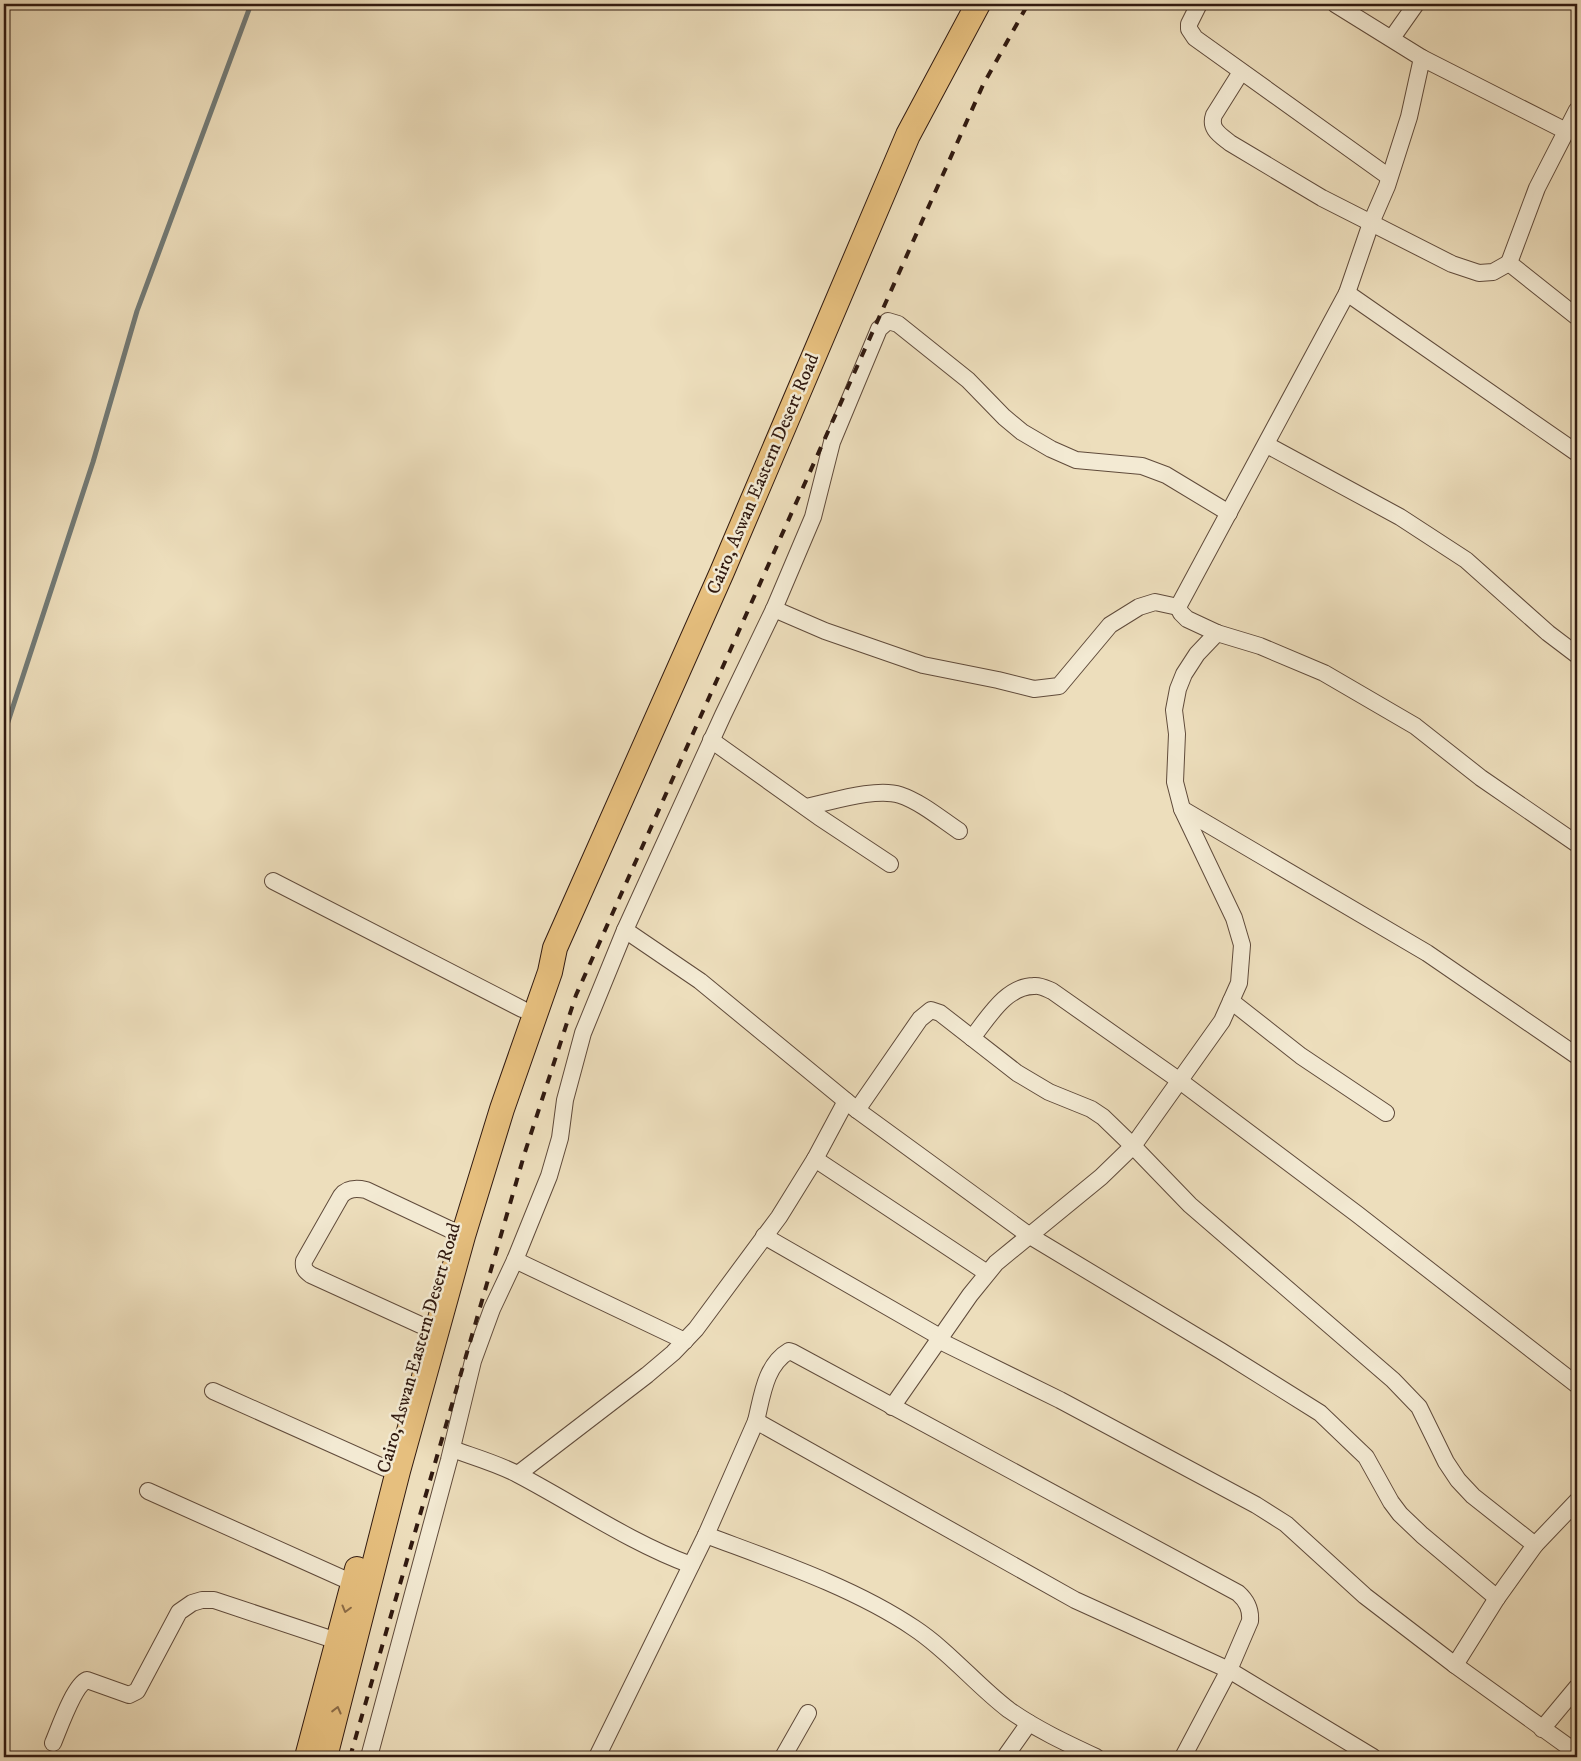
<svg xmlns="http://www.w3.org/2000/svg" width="1581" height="1761" font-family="'IM FELL DW Pica',serif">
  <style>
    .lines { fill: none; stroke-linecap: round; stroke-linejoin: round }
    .stream { stroke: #727a76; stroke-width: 5 }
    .minor-casing { stroke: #604b3b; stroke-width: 18 }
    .highway-casing { stroke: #311a10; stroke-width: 26 }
    .minor { stroke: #f3ead3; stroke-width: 16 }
    .highway { stroke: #e6bf7e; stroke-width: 24 }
    .rail { stroke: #311a10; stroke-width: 4; stroke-dasharray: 9 9; stroke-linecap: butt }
    .oneway { stroke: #8c6c47 }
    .labels { text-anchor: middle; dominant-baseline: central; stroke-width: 5; stroke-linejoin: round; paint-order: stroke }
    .street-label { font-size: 19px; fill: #311a10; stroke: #f3ead3 }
  </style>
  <rect width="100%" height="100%" fill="#eddebc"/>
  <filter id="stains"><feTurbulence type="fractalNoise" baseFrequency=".004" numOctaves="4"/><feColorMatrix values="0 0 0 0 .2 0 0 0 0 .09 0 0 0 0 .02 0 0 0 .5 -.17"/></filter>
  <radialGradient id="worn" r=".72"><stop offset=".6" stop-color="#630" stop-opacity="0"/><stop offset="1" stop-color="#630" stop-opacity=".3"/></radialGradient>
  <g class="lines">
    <polyline class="stream" points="4,734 93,462 137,311 251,4"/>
    <defs>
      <g id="minor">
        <polyline points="1199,4 1189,24 1189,29 1195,38 1389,177"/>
        <polyline points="1335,4 1422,58"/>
        <polyline points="1392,38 1416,4"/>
        <path d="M1241 72 1214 115C1209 129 1220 135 1230 143L1322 198 1452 264 1479 273 1493 272 1509 263"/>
        <polyline points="1577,110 1537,188 1509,263 1577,317"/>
        <polyline points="1566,131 1422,58 1409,117 1387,186 1371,223 1347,293 1178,607 1181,613 1187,619 1217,633 1260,646 1324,673 1415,726 1481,778 1577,844"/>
        <polyline points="1347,293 1577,453"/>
        <polyline points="1267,445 1400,517 1466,560 1548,633 1577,655"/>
        <polyline points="774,609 825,631 923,665 998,680 1034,689 1059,686 1110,625 1139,607 1155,602 1178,607"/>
        <polyline points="711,740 819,817 890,864"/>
        <path d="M806 807C831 802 876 787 900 795 921 802 941 819 959 831"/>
        <polyline points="1182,809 1427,953 1577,1056"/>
        <polyline points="273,881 522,1009"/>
        <polyline points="625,930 700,981 857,1110 1030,1236 1221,1351 1320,1413 1366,1457 1391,1502 1400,1514 1422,1535 1497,1598 1535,1545 1577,1501"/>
        <polyline points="1231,1001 1301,1056 1386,1113"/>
        <path d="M972 1038C988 1018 1006 986 1034 986 1040 985 1047 989 1052 991L1180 1081 1357 1214 1577 1385"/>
        <polyline points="857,1110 920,1019 931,1010 940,1013 1017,1073 1049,1092 1091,1109 1103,1117 1133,1146 1190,1205 1393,1380 1419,1407 1446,1462 1458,1480 1473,1496 1535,1545"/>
        <polyline points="815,1159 987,1273"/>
        <polyline points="764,1236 940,1337"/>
        <polyline points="515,1260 685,1341"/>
        <path d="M425 1327 311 1275C305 1271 303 1268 304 1261L341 1196C347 1188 357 1188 366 1190L451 1230"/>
        <polyline points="938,1340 1060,1400 1256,1505 1286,1524 1365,1596 1455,1665 1577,1753"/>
        <polyline points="213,1391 385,1468"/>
        <polyline points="892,1407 970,1295 996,1263 1101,1177 1133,1146 1222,1021 1239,983 1242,945 1234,918 1182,809 1175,782 1177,734 1174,710 1178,689 1184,674 1197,654 1217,633"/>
        <path d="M756 1421C762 1397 765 1365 789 1351L792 1352 1238 1593C1247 1601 1251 1609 1250 1621L1229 1670 1373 1757"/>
        <path d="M452 1449C474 1457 499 1464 519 1475 576 1505 631 1543 691 1565"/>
        <polyline points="518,1474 647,1375 673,1353 696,1329 779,1217 815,1159 846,1101"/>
        <polyline points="148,1491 353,1583"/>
        <path d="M706 1535C775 1561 853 1587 914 1628 949 1651 976 1685 1009 1710 1036 1729 1066 1743 1096 1757"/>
        <polyline points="1455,1665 1497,1598"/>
        <polyline points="1542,1729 1577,1687"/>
        <path d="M53 1743C59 1729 74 1685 87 1680L129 1695 137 1691 179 1612 192 1603 202 1600H214L337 1641"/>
        <polyline points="369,1757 449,1460 473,1361 492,1309 515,1260 549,1176 560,1138 565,1100 583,1033 625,930 723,715 774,609 813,517 832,442 879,329 888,321 898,324 968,380 1004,417 1022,432 1051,449 1076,460 1142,466 1166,475 1229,513"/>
        <polyline points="597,1757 706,1535 756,1421 1075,1600 1229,1670 1183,1757"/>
        <polyline points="783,1757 808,1713"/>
        <polyline points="1005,1757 1029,1723"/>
      </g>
      <g id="highway">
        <polyline points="307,1757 357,1569"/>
        <polyline points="325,1757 398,1471 463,1236 502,1109 550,972 555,948 722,572 908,135 978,4"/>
      </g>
    </defs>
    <use href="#minor" class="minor-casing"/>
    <use href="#highway" class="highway-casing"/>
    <use href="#minor" class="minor"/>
    <use href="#highway" class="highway"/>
    <polyline class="rail" points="350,1757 525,1152 576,995 983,85 1028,4"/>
  </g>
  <defs><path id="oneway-chevron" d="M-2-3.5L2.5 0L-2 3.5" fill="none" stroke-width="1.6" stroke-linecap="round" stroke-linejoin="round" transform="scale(1.25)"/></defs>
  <g class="oneway">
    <use href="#oneway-chevron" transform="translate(346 1609) rotate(105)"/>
    <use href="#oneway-chevron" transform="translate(337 1710) rotate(-76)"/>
  </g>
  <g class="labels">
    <g class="street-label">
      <text transform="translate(763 474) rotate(-67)">Cairo, Aswan Eastern Desert Road</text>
      <text transform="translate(419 1348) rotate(-74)">Cairo, Aswan Eastern Desert Road</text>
    </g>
  </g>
  <rect width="1581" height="1761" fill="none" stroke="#eddebc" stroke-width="20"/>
  <rect x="5" y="5" width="1571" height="1751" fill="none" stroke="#311a10" stroke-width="2.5"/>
  <rect x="10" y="10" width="1561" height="1741" fill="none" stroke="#311a10"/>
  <rect width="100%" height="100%" filter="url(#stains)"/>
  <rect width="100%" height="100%" fill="url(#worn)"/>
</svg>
